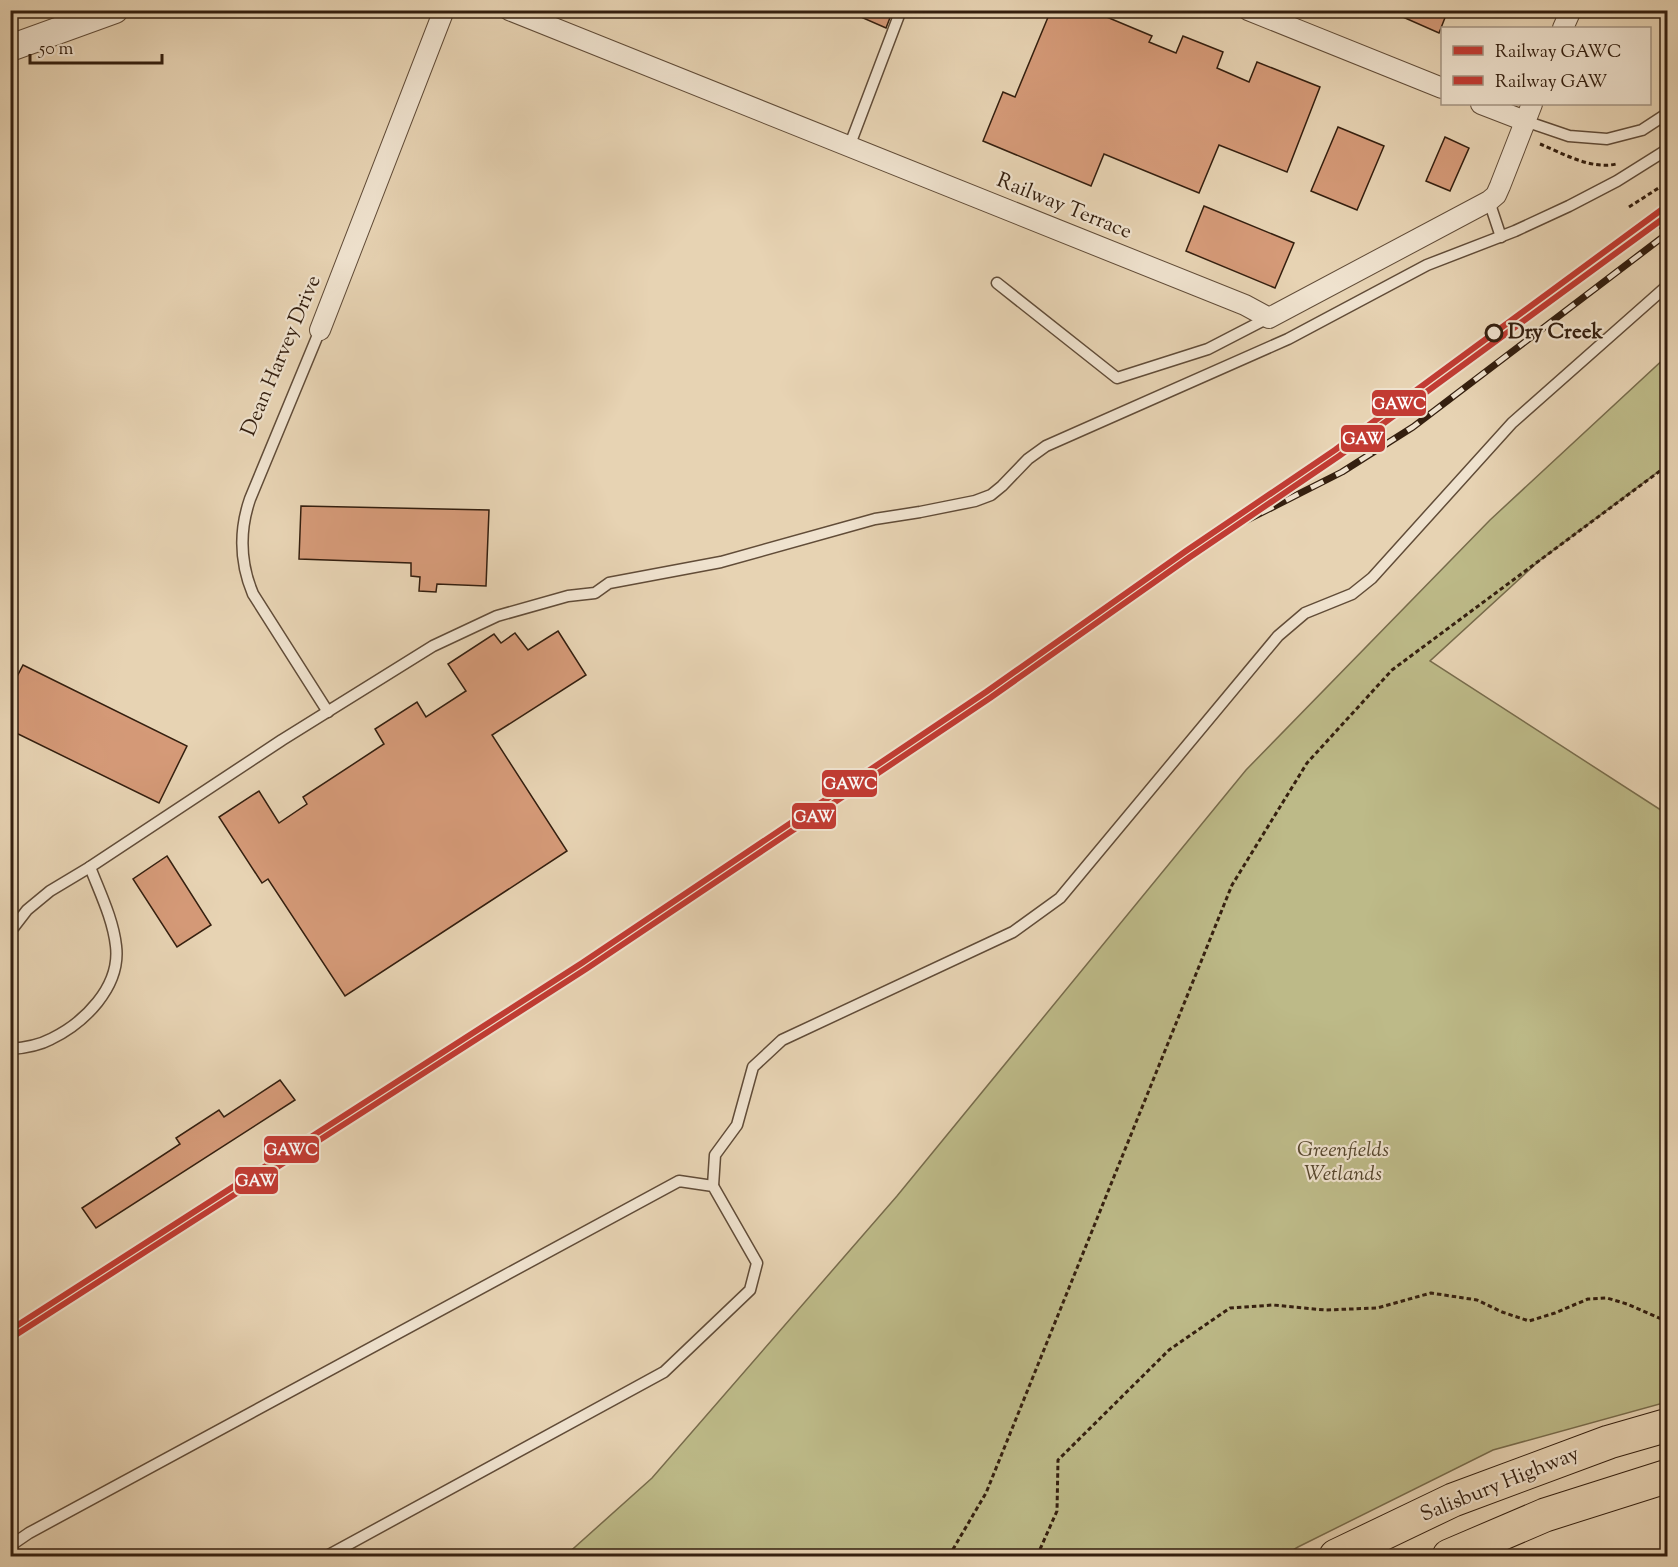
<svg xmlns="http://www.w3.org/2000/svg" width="1678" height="1567" font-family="'Sorts Mill Goudy',serif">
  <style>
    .green { fill: #bdba88; stroke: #786c4c; stroke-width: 1.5 }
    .building { fill: #d59a78; stroke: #341f0f; stroke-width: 1.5 }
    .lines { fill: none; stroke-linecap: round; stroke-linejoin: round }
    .service-casing { stroke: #614c38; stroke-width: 13 }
    .minor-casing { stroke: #614c38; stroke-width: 22 }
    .tertiary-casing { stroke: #614c38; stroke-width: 28 }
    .motorway-casing { stroke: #341f0f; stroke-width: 35 }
    .path { stroke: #341f0f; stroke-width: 3; stroke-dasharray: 4.5 3; stroke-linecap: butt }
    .service { stroke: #efe2ce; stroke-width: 10 }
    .minor { stroke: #efe2ce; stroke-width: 20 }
    .tertiary { stroke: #efe2ce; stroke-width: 26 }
    .motorway { stroke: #e7d3b3; stroke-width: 33 }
    .rail-casing { stroke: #341f0f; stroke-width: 7 }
    .rail { stroke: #efe2ce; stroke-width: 4.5; stroke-dasharray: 14; stroke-linecap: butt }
    .rail-1-casing { stroke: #efe2ce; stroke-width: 10 }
    .rail-2-casing { stroke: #efe2ce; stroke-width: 10 }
    .rail-1 { stroke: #c23b33; stroke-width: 6 }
    .rail-2 { stroke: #c23b33; stroke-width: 6 }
    .stop-dot { fill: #efe2ce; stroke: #341f0f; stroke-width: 3 }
    .labels { text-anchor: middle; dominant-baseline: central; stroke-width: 4.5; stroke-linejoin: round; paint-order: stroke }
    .street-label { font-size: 21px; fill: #341f0f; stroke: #efe2ce }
    .stop-label { font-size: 21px; font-weight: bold; fill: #341f0f; stroke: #efe2ce; text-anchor: start }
    .park-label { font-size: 21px; font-style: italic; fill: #56462d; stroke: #efe2ce }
    .line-badge { stroke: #efe2ce; stroke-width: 2 }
    .badge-label { font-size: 16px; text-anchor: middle; font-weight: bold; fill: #fff }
  </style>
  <rect width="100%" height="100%" fill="#e7d3b3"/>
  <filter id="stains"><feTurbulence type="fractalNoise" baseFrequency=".00333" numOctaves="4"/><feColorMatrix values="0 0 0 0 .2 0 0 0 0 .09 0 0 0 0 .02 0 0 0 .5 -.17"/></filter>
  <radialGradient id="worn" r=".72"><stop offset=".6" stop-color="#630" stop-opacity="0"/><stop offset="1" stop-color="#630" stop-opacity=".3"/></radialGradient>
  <polygon class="green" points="1667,356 1667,465 1539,561 1430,661 1667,814 1667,1402 1493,1450 1298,1547 1283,1556 565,1556 652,1478 897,1196 1246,770 1490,520"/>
  <g class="building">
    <polygon points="845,10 893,10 886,28"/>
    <polygon points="1051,10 1090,10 1152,36 1149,42 1176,53 1183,36 1223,52 1217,68 1249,82 1257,62 1320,87 1287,172 1219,145 1199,193 1104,154 1091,186 983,141 1003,92 1015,97"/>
    <polygon points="1387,10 1448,10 1439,33"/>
    <polygon points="1338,127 1384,146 1357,210 1311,191"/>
    <polygon points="1445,137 1469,148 1450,191 1426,181"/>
    <polygon points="1204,206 1294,243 1275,288 1186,251"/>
    <polygon points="301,506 489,510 486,586 437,584 436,592 419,591 420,577 411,576 411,563 299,559"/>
    <polygon points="558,631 586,675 492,735 567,851 345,996 268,879 262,883 219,817 259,791 279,823 307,804 303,797 384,744 375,729 417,702 426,717 466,691 448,664 494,634 501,643 515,633 528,650"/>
    <polygon points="23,665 187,746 159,803 10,730 10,690"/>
    <polygon points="167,856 211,925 177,947 133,879"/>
    <polygon points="280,1080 295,1100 96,1228 82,1208 180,1144 176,1138 219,1110 224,1117"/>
  </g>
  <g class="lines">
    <defs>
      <g id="service">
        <polyline points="1525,121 1569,136 1607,139 1642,130 1668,113"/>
        <polyline points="849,147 901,10"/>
        <polyline points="1489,201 1501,237"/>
        <polyline points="997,283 1117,378 1208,349 1268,318"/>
        <path d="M320 330 250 499C239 531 240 563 253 594L328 712"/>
        <polyline points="10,932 27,910 50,891 90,867 282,740 433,646 497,616 568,596 595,593 609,583 721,562 875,519 920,512 975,501 991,495 1002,486 1028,459 1046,446 1288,339 1427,265 1515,231 1569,206 1617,181 1668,149"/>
        <path d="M10 1049C24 1048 38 1046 51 1039 84 1023 121 987 116 946 113 919 100 893 90 867"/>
        <polyline points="713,1186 715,1155 737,1125 753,1067 782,1040 1013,932 1060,898 1278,636 1305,613 1352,594 1372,578 1512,423 1668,285"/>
        <polyline points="10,1546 29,1533 679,1181 713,1186 757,1263 750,1290 664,1372 327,1556"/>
      </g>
      <g id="minor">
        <polyline points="509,10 1245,305 1269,318 1489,201 1496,195 1500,186 1532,104"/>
        <polyline points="1248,10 1442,88"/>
        <polyline points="1563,28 1571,10"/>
        <polyline points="1481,104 1525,121"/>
        <polyline points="320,330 444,10"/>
      </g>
      <polyline id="tertiary" points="10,48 115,10"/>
      <g id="motorway">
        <polyline points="1336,1556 1453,1500 1609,1442 1668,1425"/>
        <polyline points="1449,1556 1545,1515 1668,1476"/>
      </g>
    </defs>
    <use href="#service" class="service-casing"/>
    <use href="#minor" class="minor-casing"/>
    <use href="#tertiary" class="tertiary-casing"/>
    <use href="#motorway" class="motorway-casing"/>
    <g class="path">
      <path d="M1540 144C1562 153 1591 170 1616 164"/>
      <polyline points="1629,207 1668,182"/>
      <polyline points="1659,228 1668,222"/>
      <polyline points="949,1556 986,1493 1232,885 1307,763 1392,670 1668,465"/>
      <polyline points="1037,1556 1057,1511 1058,1460 1169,1350 1230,1308 1273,1305 1325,1310 1377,1308 1431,1293 1477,1300 1502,1312 1529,1321 1555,1313 1588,1299 1607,1298 1627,1304 1668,1322"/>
    </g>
    <use href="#service" class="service"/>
    <use href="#minor" class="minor"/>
    <use href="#tertiary" class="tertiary"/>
    <use href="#motorway" class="motorway"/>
    <defs>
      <polyline id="rail" points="1186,551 1342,472 1413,427 1668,233"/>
    </defs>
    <use href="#rail" class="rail-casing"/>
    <use href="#rail" class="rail"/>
    <defs>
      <polyline id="rail-1" points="10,1330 582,963 986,692 1186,551 1335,450 1668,205"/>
      <polyline id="rail-2" points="14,1336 586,969 990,698 1190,557 1339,456 1668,215"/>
    </defs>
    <use href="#rail-1" class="rail-1-casing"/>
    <use href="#rail-2" class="rail-2-casing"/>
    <use href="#rail-1" class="rail-1"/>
    <use href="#rail-2" class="rail-2"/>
  </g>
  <circle class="stop-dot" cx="1494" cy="333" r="8"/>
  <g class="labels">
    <g class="street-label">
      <text transform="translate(1064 207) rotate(22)">Railway Terrace</text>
      <text transform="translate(282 356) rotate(-67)">Dean Harvey Drive</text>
      <text transform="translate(1500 1485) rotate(-22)">Salisbury Highway</text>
    </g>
    <g class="stop-label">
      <text x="1508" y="333">Dry Creek</text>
    </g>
    <g class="park-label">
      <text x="1343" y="1151">Greenfields<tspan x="1343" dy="24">Wetlands</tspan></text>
    </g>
  </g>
  <g class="line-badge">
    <rect x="1371" y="389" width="56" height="28" rx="6" fill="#c23b33"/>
    <rect x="1340" y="424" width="46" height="29" rx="6" fill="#c23b33"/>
    <rect x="821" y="769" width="57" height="29" rx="6" fill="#c23b33"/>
    <rect x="791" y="802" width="46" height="28" rx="6" fill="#c23b33"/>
    <rect x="263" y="1135" width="57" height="29" rx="6" fill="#c23b33"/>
    <rect x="234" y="1166" width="45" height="29" rx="6" fill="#c23b33"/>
  </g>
  <g class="badge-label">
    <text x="1399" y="409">GAWC</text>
    <text x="1363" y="444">GAW</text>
    <text x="850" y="789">GAWC</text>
    <text x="814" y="822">GAW</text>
    <text x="291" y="1155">GAWC</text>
    <text x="256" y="1186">GAW</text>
  </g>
  <rect width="1678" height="1567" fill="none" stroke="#e7d3b3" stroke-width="36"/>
  <rect x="12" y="12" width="1654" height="1543" fill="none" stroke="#341f0f" stroke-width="3"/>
  <rect x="18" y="18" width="1642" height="1531" fill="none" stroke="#341f0f" stroke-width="1.5"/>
  <rect x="1441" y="27" width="210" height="78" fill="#efe2ce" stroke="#a49482" stroke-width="1.5"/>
  <rect x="1453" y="46" width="30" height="9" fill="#c23b33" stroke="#a49482" stroke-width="1.5"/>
  <text x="1495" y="57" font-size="18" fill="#341f0f">Railway GAWC</text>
  <rect x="1453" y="76" width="30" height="9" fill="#c23b33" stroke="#a49482" stroke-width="1.5"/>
  <text x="1495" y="87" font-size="18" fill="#341f0f">Railway GAW</text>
  <path d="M30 54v9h132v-9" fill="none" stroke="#341f0f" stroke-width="3"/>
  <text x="39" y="54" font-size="18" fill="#341f0f" stroke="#efe2ce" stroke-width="4.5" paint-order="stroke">50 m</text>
  <rect width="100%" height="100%" filter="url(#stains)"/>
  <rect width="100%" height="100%" fill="url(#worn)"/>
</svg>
